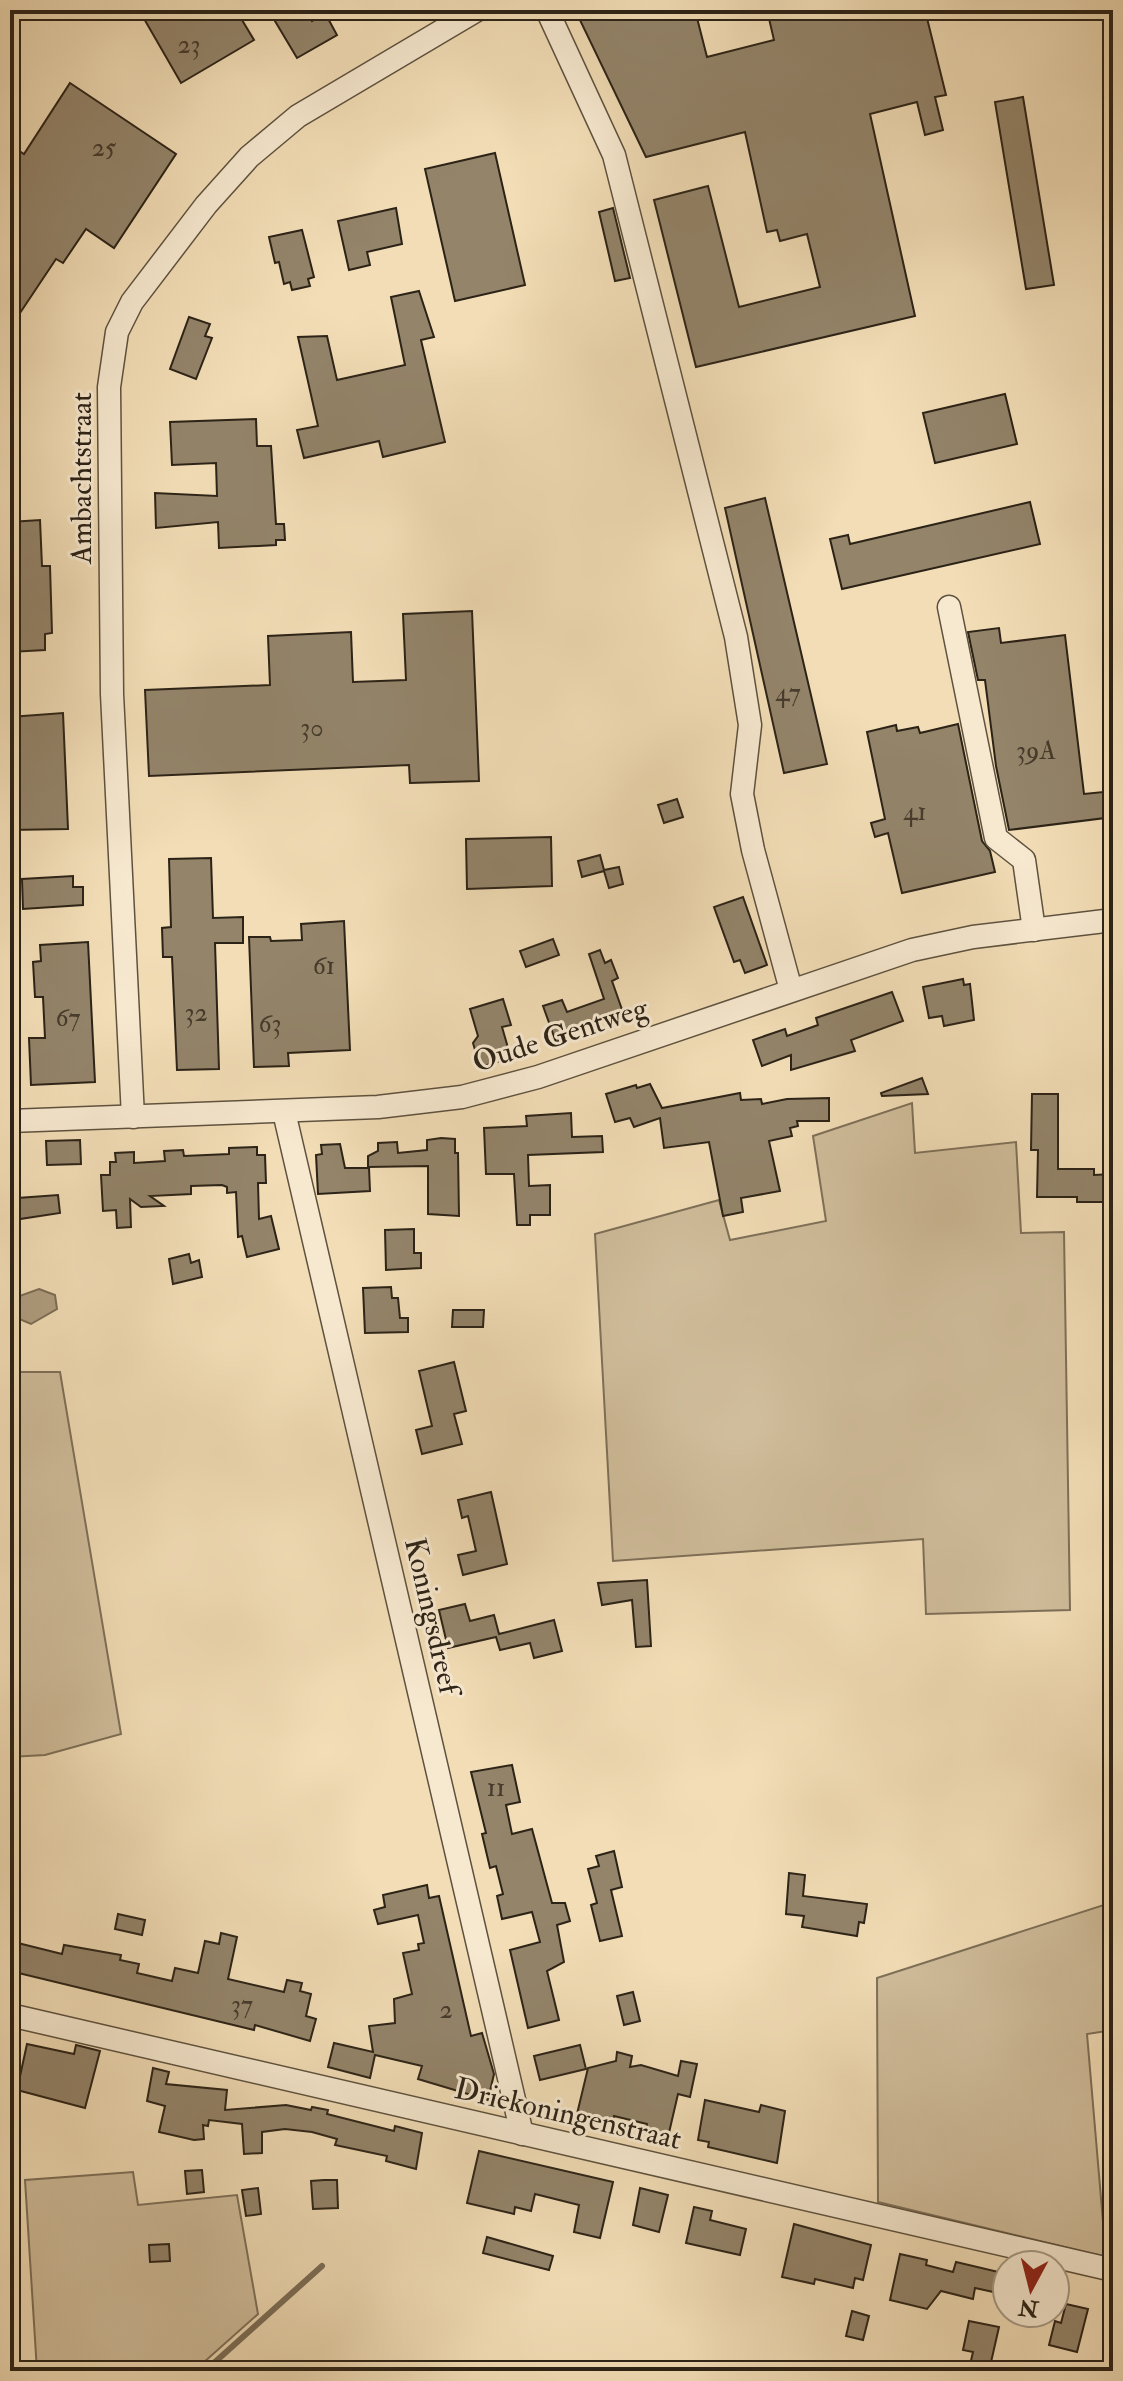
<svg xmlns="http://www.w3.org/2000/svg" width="1123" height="2381" font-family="'IM FELL Double Pica',serif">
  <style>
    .green { fill: #d0bd9b; stroke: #7e7059; stroke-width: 2 }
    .water { fill: #af9e80; stroke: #7b6d56; stroke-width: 2 }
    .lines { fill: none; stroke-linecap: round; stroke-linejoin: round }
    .stream { stroke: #7b6d56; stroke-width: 6 }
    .building { fill: #93846a; stroke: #2c2317; stroke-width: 2 }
    .minor-casing { stroke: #5e523f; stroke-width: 25 }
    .minor { stroke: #f7e9d0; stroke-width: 22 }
    .labels { text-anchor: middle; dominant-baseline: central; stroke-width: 6; stroke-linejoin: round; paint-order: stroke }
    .number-label { font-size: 26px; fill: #463b2c }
    .street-label { font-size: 30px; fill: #2c2317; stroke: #f7e9d0 }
  </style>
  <rect width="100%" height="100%" fill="#f2ddb6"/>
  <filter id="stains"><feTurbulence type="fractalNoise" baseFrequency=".0025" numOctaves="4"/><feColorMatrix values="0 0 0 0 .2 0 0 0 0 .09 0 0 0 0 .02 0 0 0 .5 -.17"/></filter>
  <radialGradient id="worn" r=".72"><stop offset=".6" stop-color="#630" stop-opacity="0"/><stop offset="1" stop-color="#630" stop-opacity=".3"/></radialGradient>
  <g class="green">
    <polygon points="912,1103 915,1153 1016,1142 1021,1233 1064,1232 1070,1610 926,1614 923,1539 613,1561 595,1234 719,1200 730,1240 826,1221 813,1136"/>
    <polygon points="10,1372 60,1372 121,1734 45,1755 10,1757"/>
    <polygon points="1113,1902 1113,2030 1087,2034 1106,2257 878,2202 877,1978"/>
    <polygon points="133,2172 138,2205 237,2195 258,2314 194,2371 37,2371 25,2180"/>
  </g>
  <polygon class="water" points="39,1289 55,1295 57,1309 31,1324 10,1315 10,1292 17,1297"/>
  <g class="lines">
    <polyline class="stream" points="205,2371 322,2266"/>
  </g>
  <g class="building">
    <polygon points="139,10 236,10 254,40 181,83"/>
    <polygon points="294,10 306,10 312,21 325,13 337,35 297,58 275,21"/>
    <polygon points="600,10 695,10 707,57 774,40 767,10 811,10 813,17 840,10 925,10 946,95 935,97 943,130 925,135 917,102 870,114 915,316 696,367 654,200 708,186 739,307 820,287 807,234 780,241 777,230 767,232 745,132 646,157 578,16"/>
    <polygon points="70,83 176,154 114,248 86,229 63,263 56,259 10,328 10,145 24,154"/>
    <polygon points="1023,97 1054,285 1026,289 995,102"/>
    <polygon points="495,153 525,285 455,301 425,169"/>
    <polygon points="396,208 402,244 367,252 370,265 349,270 338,221"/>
    <polygon points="613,208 630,278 615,281 599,212"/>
    <polygon points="302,230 314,277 308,279 310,286 292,290 290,282 284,284 279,262 275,263 269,237"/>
    <polygon points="419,291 434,337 421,340 445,442 383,457 379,441 304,458 297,430 318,426 298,337 327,336 337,380 405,365 391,297"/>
    <polygon points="189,317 210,324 205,336 212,338 196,379 170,369"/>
    <polygon points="1005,394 1017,444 935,463 923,413"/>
    <polygon points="256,419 257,446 271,446 276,524 284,524 285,540 276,540 276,545 219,548 218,522 156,528 155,493 217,496 216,463 172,465 170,422"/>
    <polygon points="765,498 827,764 784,773 725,508"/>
    <polygon points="1030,502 1040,544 842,589 830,539 848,535 850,544"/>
    <polygon points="40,520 42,566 50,566 52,633 45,634 45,650 10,652 10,522"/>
    <polygon points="472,611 479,781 410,783 409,765 149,776 145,690 270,685 268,636 351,632 353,682 406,680 403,614"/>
    <polygon points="999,628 1001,643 1065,635 1084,794 1113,791 1113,817 1009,830 996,766 985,680 978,680 968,632"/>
    <polygon points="63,713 68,829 10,830 10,717"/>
    <polygon points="958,724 982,841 990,851 995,872 902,893 888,833 875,837 871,823 885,819 867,732 896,725 897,731 918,727 920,733"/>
    <polygon points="677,799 683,817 664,823 658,805"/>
    <polygon points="551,837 552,886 467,889 466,839"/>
    <polygon points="600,855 604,870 619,867 623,884 609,888 604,871 582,877 578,861"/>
    <polygon points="211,858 213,918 243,917 243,943 215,943 219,1069 177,1070 172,957 163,957 162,928 171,927 169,859"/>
    <polygon points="73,876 73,887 83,887 83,905 23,909 22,879"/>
    <polygon points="743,897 767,965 745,973 740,960 734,962 714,907"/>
    <polygon points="344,921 350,1050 288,1053 289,1066 254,1067 249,937 270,937 271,941 302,940 301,924"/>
    <polygon points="553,939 559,955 526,967 520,951"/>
    <polygon points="88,942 95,1082 31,1085 29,1038 45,1038 43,997 35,997 33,962 41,961 40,945"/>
    <polygon points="600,950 605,963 611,960 618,978 612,981 625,1018 607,1025 604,1016 572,1028 575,1036 556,1042 543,1006 562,1000 567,1012 604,999 589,954"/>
    <polygon points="963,979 964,985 970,984 974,1020 944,1026 942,1016 929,1018 923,987"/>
    <polygon points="892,992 903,1021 851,1040 855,1051 791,1070 791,1055 762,1066 753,1040 785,1029 787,1036 818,1025 816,1018"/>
    <polygon points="503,999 511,1025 502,1027 511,1058 480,1067 473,1043 478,1036 470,1009"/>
    <polygon points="922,1078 928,1094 882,1096 881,1093"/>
    <polygon points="650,1084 662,1108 740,1093 741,1100 761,1099 762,1104 787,1099 829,1098 829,1121 797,1121 798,1126 790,1128 792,1136 769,1141 780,1191 741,1198 743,1212 723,1216 709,1142 664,1148 660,1118 634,1127 630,1118 615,1122 606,1094 636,1085 637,1088"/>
    <polygon points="1032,1094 1058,1094 1058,1169 1094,1169 1094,1175 1113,1174 1113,1196 1109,1196 1109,1202 1077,1202 1077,1197 1037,1197 1038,1150 1031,1150"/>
    <polygon points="571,1113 572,1137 602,1136 603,1152 528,1155 529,1186 550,1185 550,1215 530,1215 530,1225 517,1225 514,1174 486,1174 484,1128 527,1126 526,1116"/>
    <polygon points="441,1138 455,1139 455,1153 458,1153 459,1216 428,1214 428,1166 368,1167 368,1156 378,1151 378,1143 397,1142 398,1153 427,1150 427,1140"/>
    <polygon points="80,1140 81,1164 47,1165 46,1141"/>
    <polygon points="340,1144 345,1168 369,1168 370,1191 318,1194 316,1155 322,1154 321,1145"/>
    <polygon points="257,1147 257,1155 265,1155 266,1183 258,1183 259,1219 271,1216 279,1249 247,1257 242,1236 238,1237 236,1192 227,1193 227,1187 222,1185 191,1186 191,1194 150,1196 164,1206 141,1207 130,1199 131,1227 117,1228 116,1210 103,1211 101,1175 110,1175 110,1162 116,1162 115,1153 134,1152 134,1163 165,1161 164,1151 183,1150 184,1156 229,1154 229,1148"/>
    <polygon points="58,1195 60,1213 20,1219 18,1198"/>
    <polygon points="414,1229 414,1253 421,1253 421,1268 386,1270 385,1230"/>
    <polygon points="189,1254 191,1263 199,1260 202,1277 173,1284 169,1259"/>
    <polygon points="391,1287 392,1298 398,1298 400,1318 408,1318 408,1332 365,1333 363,1288"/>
    <polygon points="453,1310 484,1310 483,1327 452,1327"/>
    <polygon points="454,1362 466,1411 454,1414 462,1444 422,1454 416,1430 432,1426 419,1371"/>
    <polygon points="491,1492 507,1564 463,1575 458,1555 476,1551 468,1516 462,1518 458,1500"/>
    <polygon points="647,1580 651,1646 636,1647 632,1600 602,1605 598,1583"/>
    <polygon points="465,1604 470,1621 494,1615 499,1634 554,1620 562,1651 534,1658 530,1643 500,1650 496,1637 448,1648 439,1610"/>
    <polygon points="512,1765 520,1802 506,1805 512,1834 532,1829 552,1903 565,1903 570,1921 557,1925 564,1962 547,1971 559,2020 528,2028 510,1950 540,1942 532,1912 502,1919 497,1896 503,1894 496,1866 490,1868 482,1834 486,1833 471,1772"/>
    <polygon points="614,1851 622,1887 611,1890 622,1936 600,1941 591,1905 597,1903 588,1869 599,1866 596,1856"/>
    <polygon points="789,1873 805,1875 803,1896 867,1904 864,1923 859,1922 857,1936 802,1927 804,1916 786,1914"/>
    <polygon points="427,1885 429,1898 439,1896 471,2036 482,2033 494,2074 488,2100 418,2079 422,2066 375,2055 370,2078 328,2067 334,2043 373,2052 369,2026 395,2023 394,1999 412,1994 403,1953 419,1950 418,1944 424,1943 418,1915 378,1924 374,1910 385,1907 383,1895"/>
    <polygon points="118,1914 145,1920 142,1935 115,1929"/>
    <polygon points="221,1933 237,1937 228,1979 284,1992 287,1980 302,1983 300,1991 311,1994 306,2016 316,2019 310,2041 255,2025 254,2030 10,1971 10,1941 62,1954 64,1945 121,1955 120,1960 139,1964 137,1973 172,1981 175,1968 198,1973 205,1941 219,1944"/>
    <polygon points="633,1992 640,2021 624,2025 617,1996"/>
    <polygon points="27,2044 74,2054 76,2045 100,2051 85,2108 17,2090"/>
    <polygon points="580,2045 586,2069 540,2080 534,2056"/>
    <polygon points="617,2052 632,2056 630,2067 641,2065 678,2076 681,2061 697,2064 690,2097 678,2094 668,2137 645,2132 647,2124 614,2116 613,2122 577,2114 588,2068 616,2061"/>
    <polygon points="153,2068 169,2072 166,2084 227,2090 225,2110 286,2105 311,2110 312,2107 328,2110 327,2114 394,2131 395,2126 422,2133 416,2169 386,2161 387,2156 335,2145 337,2139 312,2132 285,2129 262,2132 262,2153 244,2154 242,2124 209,2120 208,2126 203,2125 204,2139 194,2140 159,2132 165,2106 147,2101"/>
    <polygon points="705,2100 759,2112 761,2105 785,2111 777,2163 708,2147 709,2142 698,2140"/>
    <polygon points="479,2151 613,2182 600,2238 574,2232 579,2205 535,2194 531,2211 515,2207 514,2214 467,2203"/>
    <polygon points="202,2170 204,2192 187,2194 185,2171"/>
    <polygon points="324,2180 337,2180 338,2208 313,2209 311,2181"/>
    <polygon points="258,2188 261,2214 246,2216 242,2190"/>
    <polygon points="640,2188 668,2195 659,2232 633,2225"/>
    <polygon points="694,2207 712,2211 710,2220 746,2229 740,2255 686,2243"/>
    <polygon points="794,2224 871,2245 863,2280 855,2278 853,2288 815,2279 814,2284 782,2277"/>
    <polygon points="487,2237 553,2256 549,2270 483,2253"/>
    <polygon points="169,2244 170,2261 150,2262 149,2245"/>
    <polygon points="900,2254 927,2260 926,2265 953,2272 956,2262 1007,2274 1007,2295 975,2288 973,2299 941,2291 927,2309 890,2300"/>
    <polygon points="1066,2304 1088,2309 1077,2352 1049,2345 1055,2321 1061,2323"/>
    <polygon points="852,2311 869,2316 863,2340 846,2336"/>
    <polygon points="969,2321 999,2327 989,2371 975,2371 976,2366 970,2365 973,2352 963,2350"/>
  </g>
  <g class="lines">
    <defs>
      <g id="minor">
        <polyline points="547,10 614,155 736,637 750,725 742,794 753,850 791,990"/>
        <polyline points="949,607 996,838 1024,860 1034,930"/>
        <polyline points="284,1112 522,2134"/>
        <polyline points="133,1117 112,694 109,387 117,332 132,302 206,205 249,157 298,116 477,10"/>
        <polyline points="10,1121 378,1107 462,1097 538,1077 912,950 973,937 1113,920"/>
        <polyline points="10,2015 1113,2270"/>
        <polyline points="10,2371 12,2371"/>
      </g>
    </defs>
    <use href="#minor" class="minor-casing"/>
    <use href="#minor" class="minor"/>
  </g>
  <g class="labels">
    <g class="number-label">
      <text x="189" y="45">23</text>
      <text x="104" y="148">25</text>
      <text x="788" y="693">47</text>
      <text x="312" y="728">30</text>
      <text x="1036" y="751">39A</text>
      <text x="915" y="812">41</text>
      <text x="324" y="966">61</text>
      <text x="196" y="1013">32</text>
      <text x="68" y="1018">67</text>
      <text x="270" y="1024">63</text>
      <text x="496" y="1788">11</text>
      <text x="242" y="2005">37</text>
      <text x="446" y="2010">2</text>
    </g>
    <g class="street-label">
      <text transform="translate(81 478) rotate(-90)">Ambachtstraat</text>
      <text transform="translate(560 1035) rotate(-18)">Oude Gentweg</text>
      <text transform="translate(432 1616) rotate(77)">Koningsdreef</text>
      <text transform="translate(568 2114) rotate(13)">Driekoningenstraat</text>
    </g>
  </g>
  <rect width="1123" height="2381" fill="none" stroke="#f2ddb6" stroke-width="40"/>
  <rect x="12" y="12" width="1099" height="2357" fill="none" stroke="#2c2317" stroke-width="4"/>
  <rect x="20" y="20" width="1083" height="2341" fill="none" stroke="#2c2317" stroke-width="2"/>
  <g transform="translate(1031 2289) rotate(187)"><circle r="38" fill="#f7e9d0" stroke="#a69a86" stroke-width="2"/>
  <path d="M0-6L14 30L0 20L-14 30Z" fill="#8f2418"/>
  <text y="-12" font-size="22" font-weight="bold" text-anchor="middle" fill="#2c2317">N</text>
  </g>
  <rect width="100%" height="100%" filter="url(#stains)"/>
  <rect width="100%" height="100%" fill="url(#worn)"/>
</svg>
